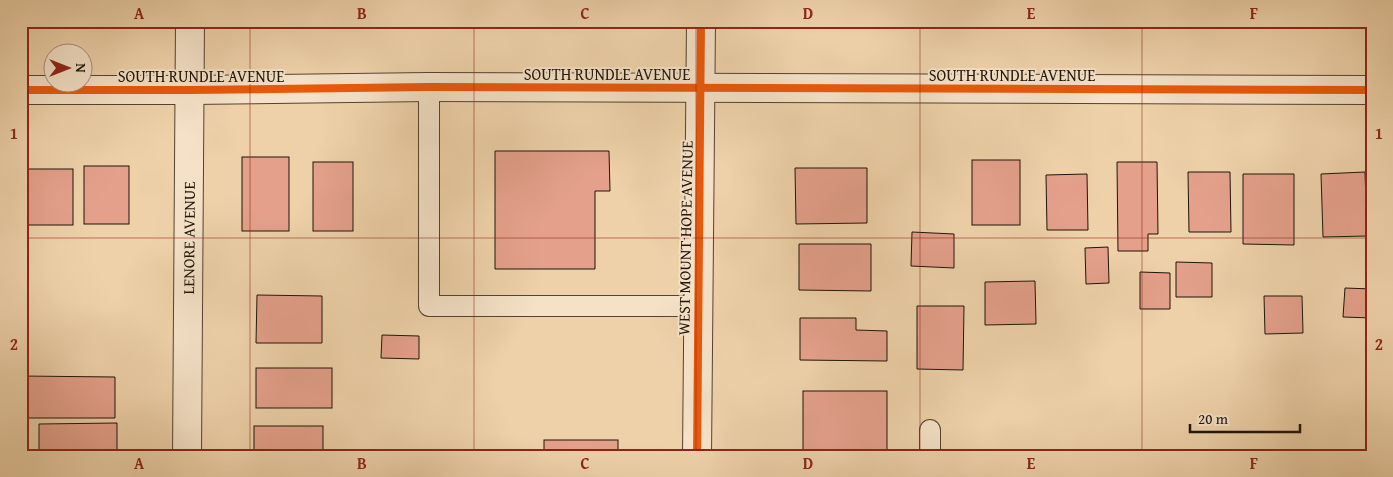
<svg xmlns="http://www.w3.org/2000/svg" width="1393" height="477" font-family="'Gentium Book Plus',serif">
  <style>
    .building { fill: #e4a08b; stroke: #1f140b }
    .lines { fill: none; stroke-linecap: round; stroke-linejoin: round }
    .service-casing { stroke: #534332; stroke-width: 22 }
    .minor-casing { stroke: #534332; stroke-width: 30 }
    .tertiary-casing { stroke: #534332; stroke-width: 30 }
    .service { stroke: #f4e1c7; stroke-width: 20 }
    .minor { stroke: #f4e1c7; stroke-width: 28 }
    .tertiary { stroke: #f4e1c7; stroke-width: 28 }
    .cycleway-casing { stroke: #f4e1c7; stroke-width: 11 }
    .cycleway { stroke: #e8590c; stroke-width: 8 }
    .grid { fill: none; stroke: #8f2418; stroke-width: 1; stroke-opacity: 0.55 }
    .labels { text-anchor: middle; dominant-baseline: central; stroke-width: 4; stroke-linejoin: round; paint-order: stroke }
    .street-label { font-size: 16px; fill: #1f140b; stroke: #f4e1c7 }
    .neatline { fill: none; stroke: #8f2418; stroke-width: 2 }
    .grid-label { font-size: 16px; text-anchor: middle; font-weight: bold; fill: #8f2418 }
  </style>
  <rect width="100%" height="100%" fill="#eed1a9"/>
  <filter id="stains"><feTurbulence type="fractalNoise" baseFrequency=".004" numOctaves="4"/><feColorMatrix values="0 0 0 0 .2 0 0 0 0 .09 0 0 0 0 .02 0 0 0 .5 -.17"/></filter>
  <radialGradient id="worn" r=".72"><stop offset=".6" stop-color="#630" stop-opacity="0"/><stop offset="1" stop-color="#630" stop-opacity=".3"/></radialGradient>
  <g class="building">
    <polygon points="495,151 609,151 610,191 595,191 595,269 495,269"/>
    <rect x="242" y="157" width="47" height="74"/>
    <rect x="972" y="160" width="48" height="65"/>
    <rect x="313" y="162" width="40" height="69"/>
    <polygon points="1117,162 1157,162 1158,234 1148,234 1148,251 1118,251"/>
    <rect x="84" y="166" width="45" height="58"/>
    <polygon points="795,168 867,168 867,223 796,224"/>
    <rect x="28" y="169" width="45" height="56"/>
    <polygon points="1188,172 1230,172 1231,232 1189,232"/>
    <polygon points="1365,172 1367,236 1323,237 1321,174"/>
    <polygon points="1087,174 1088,230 1047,230 1046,175"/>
    <polygon points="1243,174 1294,174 1294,245 1243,244"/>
    <polygon points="912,232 954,234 954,268 911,266"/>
    <polygon points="799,244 871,244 871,291 799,290"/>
    <polygon points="1108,247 1109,283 1086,284 1085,248"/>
    <polygon points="1176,262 1212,263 1212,297 1176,297"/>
    <polygon points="1140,272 1170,273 1170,309 1140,309"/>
    <polygon points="1035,281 1036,324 985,325 985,282"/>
    <polygon points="1345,288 1372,289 1372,318 1343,317"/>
    <polygon points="257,295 322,296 322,343 256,343"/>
    <polygon points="1264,296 1302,296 1303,333 1265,334"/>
    <polygon points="917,306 964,306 963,370 917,369"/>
    <polygon points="800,318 856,318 856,330 887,331 887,361 800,360"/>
    <polygon points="382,335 419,336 419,359 381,358"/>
    <rect x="256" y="368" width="76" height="40"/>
    <polygon points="21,376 115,377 115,418 21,418"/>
    <rect x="803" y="391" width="84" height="65"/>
    <polygon points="117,423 117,456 39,456 39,424"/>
    <rect x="254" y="426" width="69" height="30"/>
    <rect x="544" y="440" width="74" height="16"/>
  </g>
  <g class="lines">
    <defs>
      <g id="service">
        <polyline points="429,87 429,306 698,306"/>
        <polyline points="930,456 930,430"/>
      </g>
      <g id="minor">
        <polyline points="21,90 190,90 429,87 1372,90"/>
        <path id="s1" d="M187 456 190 21"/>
      </g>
      <polyline id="tertiary" points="697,456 701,21"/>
    </defs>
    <use href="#service" class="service-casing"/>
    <use href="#minor" class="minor-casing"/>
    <use href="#tertiary" class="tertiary-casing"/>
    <use href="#service" class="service"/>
    <use href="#minor" class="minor"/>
    <use href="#tertiary" class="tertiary"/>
    <defs>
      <g id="cycleway">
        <polyline points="21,90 190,90 429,87 1372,90"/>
        <polyline points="697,456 701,21"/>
      </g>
    </defs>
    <use href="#cycleway" class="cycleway-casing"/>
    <use href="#cycleway" class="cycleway"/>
  </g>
  <path class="grid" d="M250 21V456M474 21V456M696 21V456M920 21V456M1142 21V456M21 238H1372"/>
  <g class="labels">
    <g class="street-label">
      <text x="607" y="74">SOUTH RUNDLE AVENUE</text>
      <text x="1012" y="75">SOUTH RUNDLE AVENUE</text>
      <text x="201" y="76">SOUTH RUNDLE AVENUE</text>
      <text stroke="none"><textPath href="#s1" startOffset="218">LENORE AVENUE</textPath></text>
      <text transform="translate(685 238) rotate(-89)">WEST MOUNT HOPE AVENUE</text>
    </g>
  </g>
  <rect width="1393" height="477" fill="none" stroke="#eed1a9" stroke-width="55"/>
  <g transform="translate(68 68) rotate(90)"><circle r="24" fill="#f4e1c7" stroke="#9f8f7c"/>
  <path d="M0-4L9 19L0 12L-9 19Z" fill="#8f2418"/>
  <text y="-8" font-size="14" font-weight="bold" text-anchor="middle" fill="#1f140b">N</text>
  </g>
  <path d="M1190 424v8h110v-8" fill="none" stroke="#1f140b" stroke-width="2.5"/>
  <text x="1198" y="424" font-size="15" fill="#1f140b" stroke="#f4e1c7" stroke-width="4" paint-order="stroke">20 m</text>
  <rect x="28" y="28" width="1338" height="422" class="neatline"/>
  <g class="grid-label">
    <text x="139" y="19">A</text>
    <text x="362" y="19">B</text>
    <text x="585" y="19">C</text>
    <text x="808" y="19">D</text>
    <text x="1031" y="19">E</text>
    <text x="1254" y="19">F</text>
    <text x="14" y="139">1</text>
    <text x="1379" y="139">1</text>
    <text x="14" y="350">2</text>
    <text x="1379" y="350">2</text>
    <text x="139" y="469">A</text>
    <text x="362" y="469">B</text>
    <text x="585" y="469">C</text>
    <text x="808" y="469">D</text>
    <text x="1031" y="469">E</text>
    <text x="1254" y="469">F</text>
  </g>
  <rect width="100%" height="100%" filter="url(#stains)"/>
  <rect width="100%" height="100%" fill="url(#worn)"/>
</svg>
